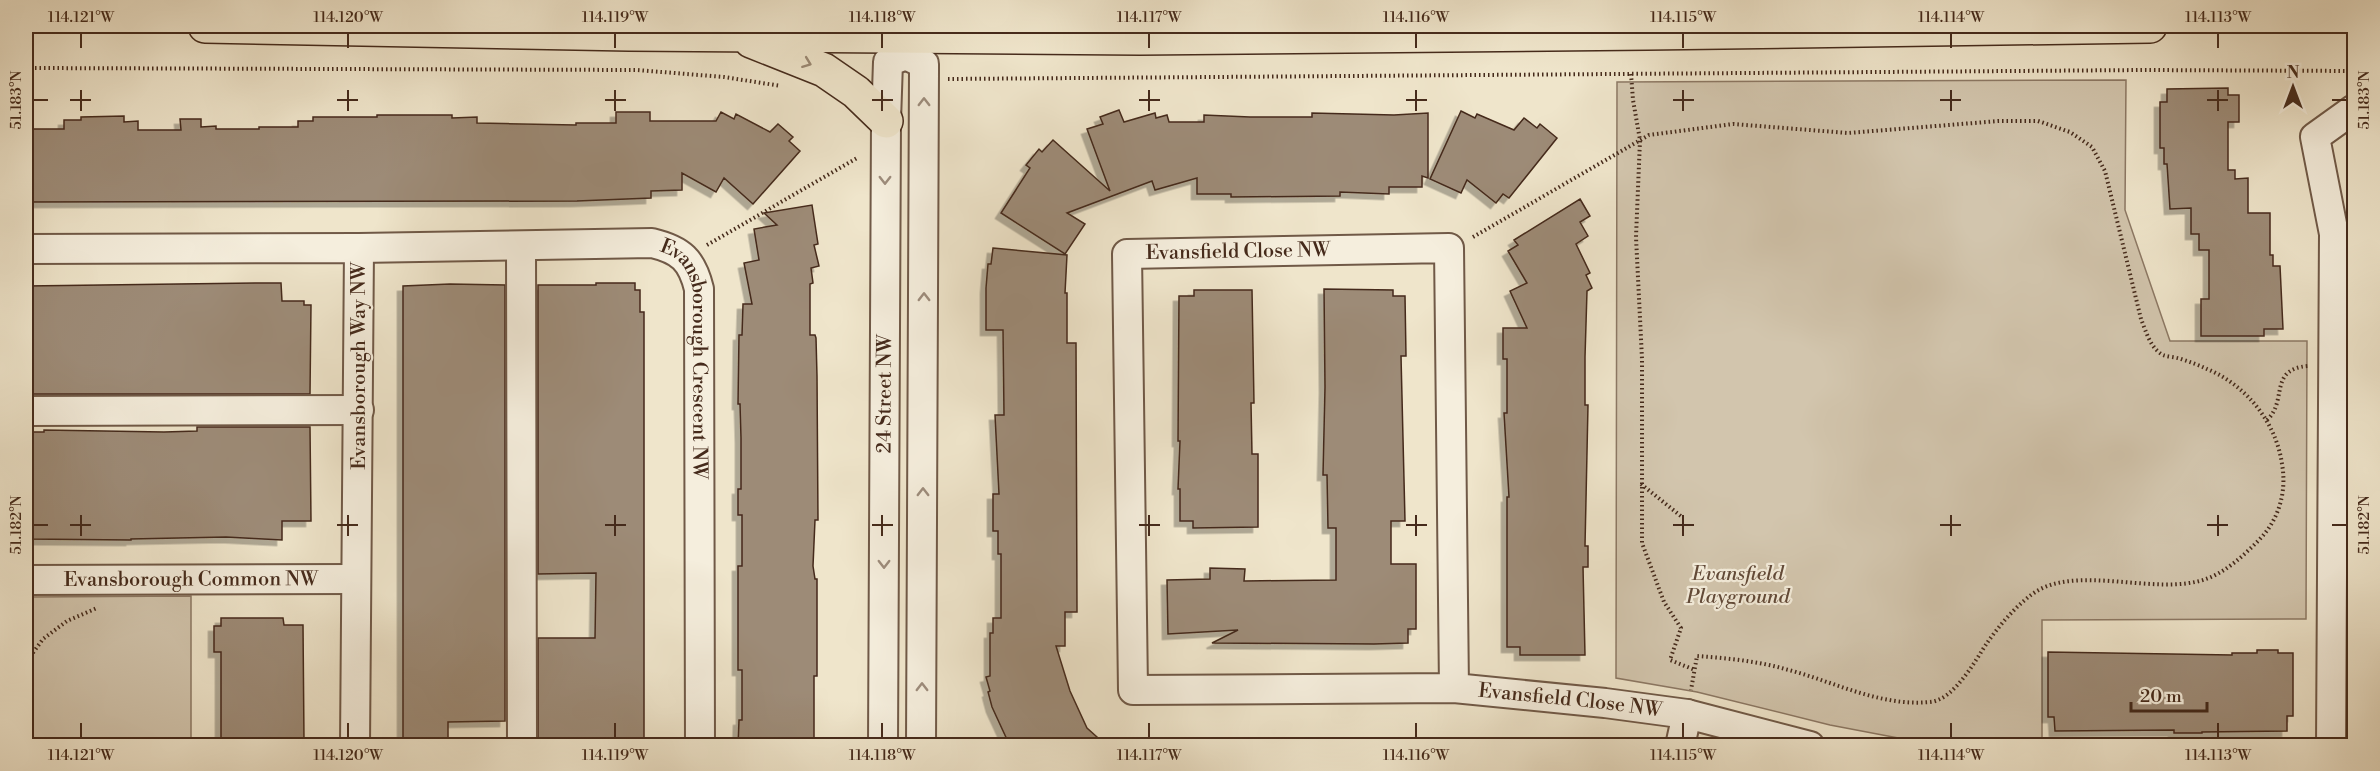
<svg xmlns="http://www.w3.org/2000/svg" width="2380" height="771" font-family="'Libre Bodoni',serif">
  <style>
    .green { fill: #d2c5ad; stroke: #8c7864; stroke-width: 1.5 }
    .building { fill: #9d8b77; stroke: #452a1b; stroke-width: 1.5; filter: url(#shadow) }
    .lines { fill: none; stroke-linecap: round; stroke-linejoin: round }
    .minor-casing { stroke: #705947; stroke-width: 32 }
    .major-casing { stroke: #452a1b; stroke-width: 36 }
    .path { stroke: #452a1b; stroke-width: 4; stroke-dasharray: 1.5 3; stroke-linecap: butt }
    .minor { stroke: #f5eedd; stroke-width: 28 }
    .major { stroke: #efe5cb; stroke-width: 33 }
    .oneway { stroke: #9a8873 }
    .oneway2 { stroke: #9d8c7c }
    .ticks { fill: none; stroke: #452a1b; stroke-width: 2 }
    .labels { text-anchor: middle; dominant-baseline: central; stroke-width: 4.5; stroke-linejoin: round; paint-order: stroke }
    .street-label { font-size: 20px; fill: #452a1b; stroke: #f5eedd }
    .park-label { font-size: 20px; font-style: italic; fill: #614938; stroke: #f5eedd }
    .neatline { fill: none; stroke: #452a1b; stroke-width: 2 }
    .ticks-label { font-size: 15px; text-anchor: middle; fill: #452a1b }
  </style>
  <defs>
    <filter id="shadow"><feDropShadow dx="-5.5" dy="5.5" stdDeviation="0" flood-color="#0004"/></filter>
  </defs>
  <rect width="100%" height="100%" fill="#efe5cb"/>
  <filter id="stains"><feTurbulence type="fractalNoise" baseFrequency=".00333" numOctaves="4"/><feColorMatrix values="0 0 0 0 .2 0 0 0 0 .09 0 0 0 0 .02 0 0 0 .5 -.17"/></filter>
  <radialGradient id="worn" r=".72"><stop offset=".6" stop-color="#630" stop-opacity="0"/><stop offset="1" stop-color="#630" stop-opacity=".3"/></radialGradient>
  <g class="green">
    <polygon points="2126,80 2125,210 2170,341 2307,341 2306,619 2042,620 2042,745 1935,745 1830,725 1697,692 1616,678 1617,82"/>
    <polygon points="191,596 191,745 26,745 26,597"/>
  </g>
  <g class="building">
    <polygon points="2228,88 2228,95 2239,95 2239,122 2228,122 2228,170 2235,170 2235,179 2248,178 2248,213 2270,213 2270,255 2273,255 2273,266 2280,266 2283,329 2264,329 2264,336 2201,336 2201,299 2209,299 2209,250 2199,250 2199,234 2191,234 2191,208 2170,209 2167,164 2164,164 2164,148 2160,148 2160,102 2167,102 2167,89"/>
    <polygon points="1119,110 1124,122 1155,113 1156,118 1167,115 1169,122 1204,122 1204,115 1250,117 1312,117 1312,113 1394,115 1428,113 1428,178 1422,176 1422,187 1389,187 1389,194 1340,192 1340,196 1231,197 1231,194 1197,194 1197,178 1155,190 1152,181 1067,213 1085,224 1065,254 1001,213 1030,168 1026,165 1039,149 1042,152 1053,140 1110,191 1087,129 1103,124 1100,117"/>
    <polygon points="1461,111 1475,118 1477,114 1514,130 1524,118 1537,128 1540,124 1557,138 1509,198 1503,194 1496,203 1467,180 1461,193 1430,179"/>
    <polygon points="616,112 650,112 650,121 716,121 721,112 734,119 736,114 770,132 778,124 793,137 789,141 800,151 753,204 724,178 716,192 682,173 682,190 651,191 651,198 577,201 28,202 28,129 64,129 64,120 81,120 81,117 124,116 124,122 138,121 138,130 181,130 180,119 201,119 201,127 216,126 216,129 259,129 259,127 298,127 298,121 313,121 313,117 377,117 377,115 452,115 452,118 477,117 477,123 576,125 576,123 616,123"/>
    <polygon points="1580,199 1590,216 1580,222 1588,236 1576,244 1590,273 1586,275 1592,288 1587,291 1585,357 1585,405 1588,405 1585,546 1588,546 1588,567 1583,567 1585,655 1520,655 1520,647 1507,647 1507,497 1509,497 1504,413 1507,413 1507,359 1503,359 1503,328 1527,328 1510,291 1527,283 1508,251 1518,245 1514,240"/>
    <polygon points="812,205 818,244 814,245 819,266 811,268 813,283 810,284 810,335 815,335 816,338 817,376 818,520 815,520 813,566 815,579 817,579 817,676 814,676 814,746 738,746 739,720 742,720 742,670 738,670 738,566 742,566 742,515 738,515 738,489 741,489 741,438 740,404 738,404 739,335 742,335 743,304 752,304 744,263 759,260 754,229 777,225 764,213"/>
    <polygon points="993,248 1067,255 1065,293 1067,293 1067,343 1076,343 1077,612 1065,612 1065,646 1056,646 1070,691 1087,728 1107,746 1010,746 992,707 988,692 990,691 986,677 990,676 990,633 993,633 993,618 1001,618 1001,554 998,554 998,531 993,531 993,494 999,494 995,415 1004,415 1003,330 986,330 986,288 988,264 991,264"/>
    <polygon points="255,283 281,283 282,301 304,301 304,305 311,305 310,394 26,394 26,286"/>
    <polygon points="596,283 635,283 635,290 640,290 640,312 644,312 644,746 538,746 538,638 595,638 596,573 538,574 538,285 596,285"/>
    <polygon points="450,284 505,285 505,721 448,722 448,746 403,746 403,286"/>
    <polygon points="1324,289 1393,290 1393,296 1405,296 1406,356 1401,356 1405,521 1391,521 1391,564 1416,564 1416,629 1408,629 1408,643 1374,644 1212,643 1238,630 1168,634 1167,580 1210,579 1210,568 1245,569 1244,581 1336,580 1336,528 1328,528 1327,475 1323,475 1325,387"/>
    <polygon points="1194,290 1252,290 1254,403 1251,403 1252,454 1258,454 1258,527 1193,528 1193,521 1180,521 1180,489 1178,489 1180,441 1178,441 1179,296 1194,296"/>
    <polygon points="197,427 310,427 311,521 282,521 282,540 226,537 131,539 131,540 26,539 26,432 44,432 44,430 164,432 197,431"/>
    <polygon points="221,618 283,618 284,625 303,625 304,740 221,741 221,652 214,652 214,626 221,626"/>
    <polygon points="2257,650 2278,650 2278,653 2293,653 2293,716 2287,716 2287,731 2202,732 2202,733 2174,733 2174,730 2055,731 2054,717 2048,717 2048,652 2232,655 2232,653 2257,653"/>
  </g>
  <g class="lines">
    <defs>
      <g id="minor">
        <polyline points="521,246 522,746"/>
        <path id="s1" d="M359 248 652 243C681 250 692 260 699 289L700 746"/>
        <polyline points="26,249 359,248 355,746"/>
        <polyline points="26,411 359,410"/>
        <path id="s2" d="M26 580 356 579"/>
        <path id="s3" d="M1454 688 1449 248 1127 254 1133 690 1454 688 1605 703 1687 714 1810 746"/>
        <path id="s4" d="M883 746 886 121 888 62 906 55 924 64V70L921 746"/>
        <polyline points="1680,746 1687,714"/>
        <polyline points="2331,746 2334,234 2315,137 2354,109"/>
      </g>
      <g id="major">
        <polyline points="205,26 629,34 1140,38 1647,33 2150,26"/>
        <polyline points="751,41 824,70 856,92 886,121"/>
      </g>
    </defs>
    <use href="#minor" class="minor-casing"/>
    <use href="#major" class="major-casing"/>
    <g class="path">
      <polyline points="26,68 637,70 724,77 781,86"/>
      <polyline points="1631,74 1633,100 1640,140 1636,237 1642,359 1642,543 1664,602 1681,628 1670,660 1695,670"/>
      <polyline points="948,79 2145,70 2354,71"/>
      <path d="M1473 237 1649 135 1733 124 1848 133 1999 121H2038L2070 132 2092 147 2105 171 2141 319C2146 331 2150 348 2163 355 2168 357 2175 357 2181 359 2190 362 2199 365 2207 369 2246 385 2276 422 2282 464 2287 492 2279 520 2258 541 2243 556 2226 572 2206 579 2155 597 2074 562 2031 595 2014 608 1999 626 1987 643 1975 661 1954 700 1930 702 1880 707 1833 681 1785 669 1757 661 1726 658 1697 656L1691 690"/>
      <polyline points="707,245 857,158"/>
      <path d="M2267 420C2288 401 2268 369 2308 366"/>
      <polyline points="1641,484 1682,517"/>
      <polyline points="26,647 32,654"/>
      <polyline points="26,697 32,654 43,639 67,621 97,608"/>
    </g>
    <use href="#minor" class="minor"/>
    <use href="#major" class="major"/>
  </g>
  <defs><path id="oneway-chevron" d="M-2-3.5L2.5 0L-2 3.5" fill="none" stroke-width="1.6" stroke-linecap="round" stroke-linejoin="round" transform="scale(1.5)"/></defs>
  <use class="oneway" href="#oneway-chevron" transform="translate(807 63) rotate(21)"/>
  <g class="oneway2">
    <use href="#oneway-chevron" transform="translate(924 102) rotate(-90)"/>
    <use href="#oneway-chevron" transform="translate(885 180) rotate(90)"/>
    <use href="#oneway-chevron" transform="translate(924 297) rotate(-90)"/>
    <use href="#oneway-chevron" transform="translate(923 492) rotate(-90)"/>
    <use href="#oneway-chevron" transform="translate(884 564) rotate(90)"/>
    <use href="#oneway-chevron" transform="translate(922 687) rotate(-90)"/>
  </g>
  <path class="ticks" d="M81 33V48M348 33V48M615 33V48M882 33V48M1149 33V48M1416 33V48M1683 33V48M1951 33V48M2218 33V48M81 90V111M348 90V111M615 90V111M882 90V111M1149 90V111M1416 90V111M1683 90V111M1951 90V111M2218 90V111M33 100H48M70 100H91M337 100H358M605 100H626M872 100H893M1139 100H1160M1406 100H1427M1673 100H1694M1940 100H1961M2207 100H2228M2332 100H2347M81 515V536M348 515V536M615 515V536M882 515V536M1149 515V536M1416 515V536M1683 515V536M1951 515V536M2218 515V536M33 525H48M70 525H91M337 525H358M605 525H626M872 525H893M1139 525H1160M1406 525H1427M1673 525H1694M1940 525H1961M2207 525H2228M2332 525H2347M81 723V738M348 723V738M615 723V738M882 723V738M1149 723V738M1416 723V738M1683 723V738M1951 723V738M2218 723V738"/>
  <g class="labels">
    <g class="street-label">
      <text transform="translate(1238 252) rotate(-1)">Evansfield Close NW</text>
      <text transform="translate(359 366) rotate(-90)">Evansborough Way NW</text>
      <text stroke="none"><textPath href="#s1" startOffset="428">Evansborough Crescent NW</textPath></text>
      <text stroke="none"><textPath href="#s4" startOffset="352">24 Street NW</textPath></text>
      <text stroke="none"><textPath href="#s2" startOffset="165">Evansborough Common NW</textPath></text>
      <text stroke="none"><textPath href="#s3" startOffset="1636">Evansfield Close NW</textPath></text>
    </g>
    <g class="park-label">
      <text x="1738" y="574">Evansfield<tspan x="1738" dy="23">Playground</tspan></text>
    </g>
  </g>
  <rect width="2380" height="771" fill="none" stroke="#efe5cb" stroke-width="66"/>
  <g transform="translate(2293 87)" stroke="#f5eedd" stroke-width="4.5" paint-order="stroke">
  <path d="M0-4.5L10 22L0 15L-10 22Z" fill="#452a1b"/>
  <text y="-9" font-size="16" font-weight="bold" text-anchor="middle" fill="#452a1b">N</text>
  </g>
  <path d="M2131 702v9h76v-9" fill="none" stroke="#452a1b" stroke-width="3"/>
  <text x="2140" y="702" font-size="18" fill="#452a1b" stroke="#f5eedd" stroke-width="4.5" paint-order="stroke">20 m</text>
  <rect x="33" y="33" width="2314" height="705" class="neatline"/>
  <g class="ticks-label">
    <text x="81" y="22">114.121°W</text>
    <text x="348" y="22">114.120°W</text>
    <text x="615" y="22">114.119°W</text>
    <text x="882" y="22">114.118°W</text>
    <text x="1149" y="22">114.117°W</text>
    <text x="1416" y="22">114.116°W</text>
    <text x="1683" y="22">114.115°W</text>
    <text x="1951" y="22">114.114°W</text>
    <text x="2218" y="22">114.113°W</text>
    <text transform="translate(16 100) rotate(-90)" y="5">51.183°N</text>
    <text transform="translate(2364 100) rotate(-90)" y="5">51.183°N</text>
    <text transform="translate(16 525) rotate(-90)" y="5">51.182°N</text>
    <text transform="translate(2364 525) rotate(-90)" y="5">51.182°N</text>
    <text x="81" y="760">114.121°W</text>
    <text x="348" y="760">114.120°W</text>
    <text x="615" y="760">114.119°W</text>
    <text x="882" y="760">114.118°W</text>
    <text x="1149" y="760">114.117°W</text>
    <text x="1416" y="760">114.116°W</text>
    <text x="1683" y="760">114.115°W</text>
    <text x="1951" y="760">114.114°W</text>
    <text x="2218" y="760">114.113°W</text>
  </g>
  <rect width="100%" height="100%" filter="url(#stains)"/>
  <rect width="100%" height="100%" fill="url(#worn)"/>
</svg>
